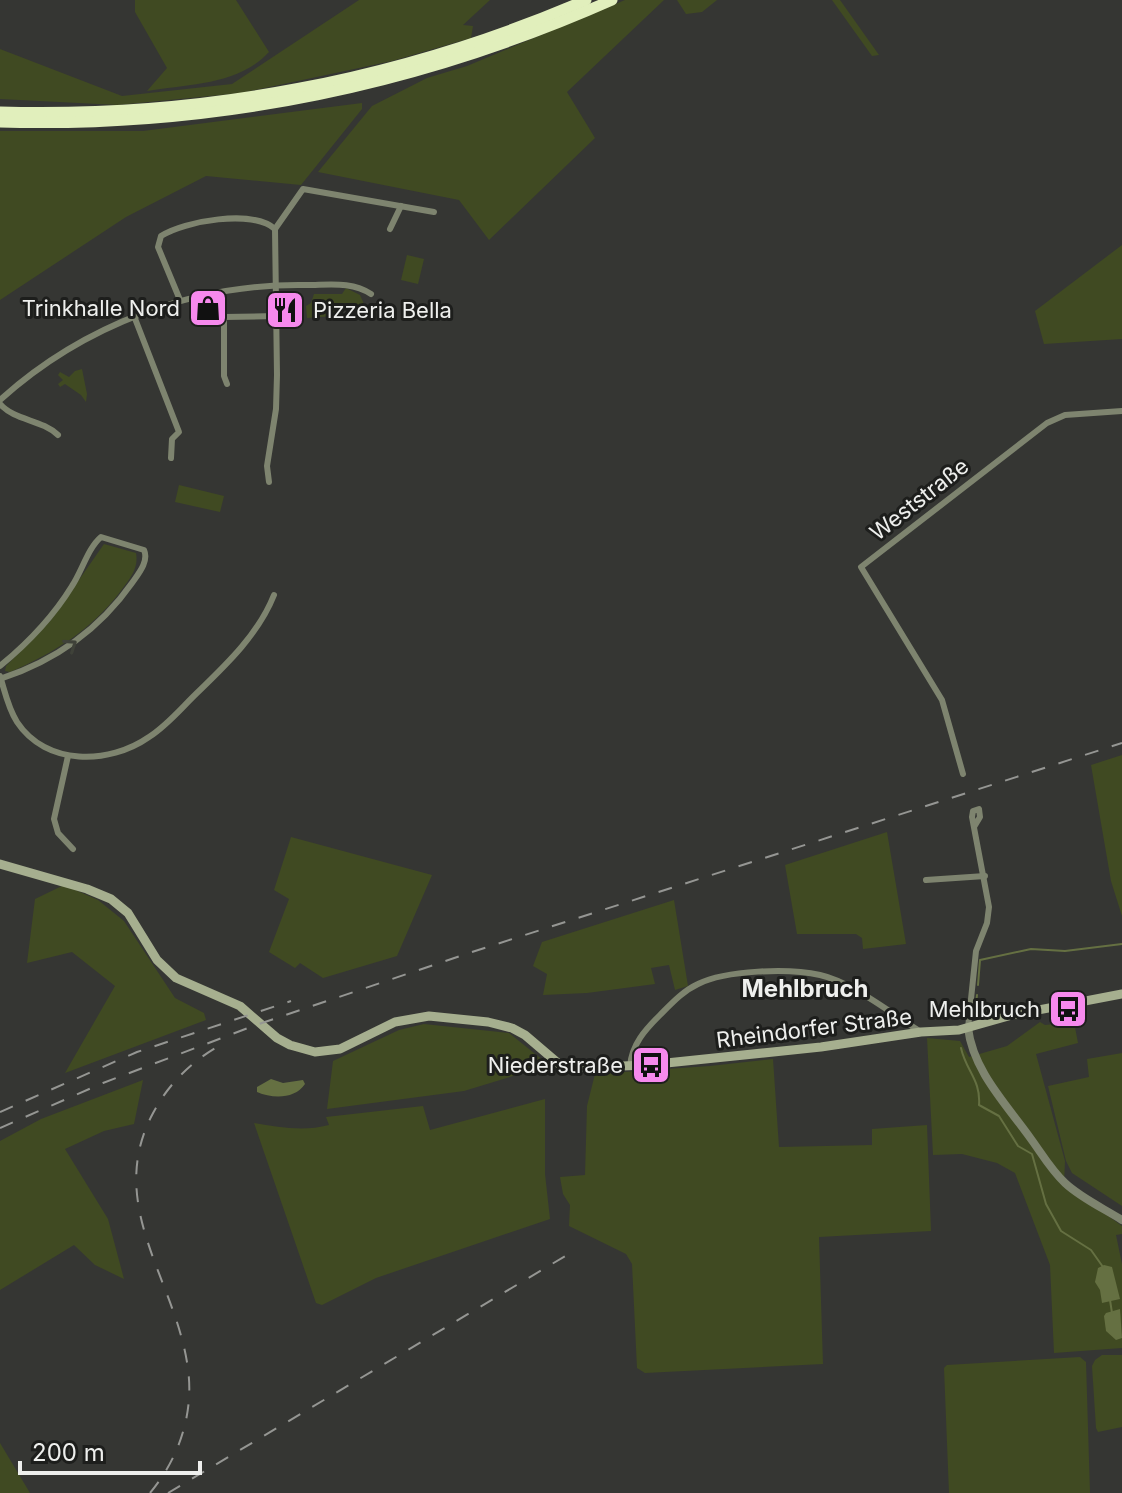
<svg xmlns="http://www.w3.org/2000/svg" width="1122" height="1493" font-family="Inter,sans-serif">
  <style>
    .green { fill: #404a22 }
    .water { fill: #657042 }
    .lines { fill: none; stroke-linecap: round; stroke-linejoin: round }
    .stream { stroke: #657042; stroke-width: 2 }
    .minor { stroke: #7e846f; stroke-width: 6 }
    .tertiary { stroke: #7e846f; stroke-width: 8 }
    .secondary { stroke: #a6af8f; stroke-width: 9 }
    .motorway { stroke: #e1efbc; stroke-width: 11 }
    .rail { stroke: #959693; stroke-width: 2; stroke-dasharray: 14 14; stroke-linecap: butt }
    .oneway { stroke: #3f4239 }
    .labels { text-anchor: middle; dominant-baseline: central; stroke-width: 6; stroke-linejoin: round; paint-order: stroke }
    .poi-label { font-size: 22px; fill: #eeefed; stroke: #1d1e1c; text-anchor: end }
    .street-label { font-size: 22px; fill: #eeefed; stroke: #1d1e1c }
    .neighbourhood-label { font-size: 24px; font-weight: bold; fill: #eeefed; stroke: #1d1e1c }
  </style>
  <rect width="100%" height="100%" fill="#353633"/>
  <g class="green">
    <path d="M135 0H236L269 52C239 85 188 84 147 91L167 68 135 12Z"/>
    <polygon points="359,0 490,0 463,25 473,26 471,38 392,61 241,93 118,105 0,99 0,49 122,96 232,84"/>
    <polygon points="625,0 664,0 567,92 595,138 489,240 459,200 318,172 372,106 427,78 467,66"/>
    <polygon points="677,0 717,0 702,12 686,14"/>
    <polygon points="832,0 840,0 879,55 872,56"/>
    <polygon points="362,103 362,109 301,185 206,176 126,217 0,300 0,131 143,131"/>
    <polygon points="1122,245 1122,339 1044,344 1035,311"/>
    <polygon points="407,255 424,259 418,284 401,280"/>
    <polygon points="346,288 360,295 367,311 355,312 353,308 335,312 334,316 307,318 306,306 311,303 314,294 342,294"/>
    <polygon points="82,369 87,394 86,402 81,395 65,384 60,387 58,384 63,380 58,375 60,372 69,377 75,371"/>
    <polygon points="179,485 224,496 220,512 175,502"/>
    <path d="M104 544 136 553C139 569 129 580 120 592 91 630 54 653 10 672L5 671 6 666 51 620Z"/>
    <polygon points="1122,755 1122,916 1111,881 1091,765"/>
    <polygon points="887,832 906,944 863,949 862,938 856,934 797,934 785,865"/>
    <polygon points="291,837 432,875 397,956 323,978 300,963 295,968 269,952 289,899 274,890"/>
    <polygon points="64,885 98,900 124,921 175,998 204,1013 206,1020 65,1073 115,986 72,952 27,963 35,899"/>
    <polygon points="674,900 688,986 675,990 669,965 651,968 655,984 587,993 543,995 547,974 533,966 542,942"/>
    <polygon points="1040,1022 1045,1025 1074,1022 1078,1043 1036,1054 1065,1161 1064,1184 1122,1226 1122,1234 1116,1235 1122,1264 1122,1348 1054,1353 1050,1265 1015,1173 997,1163 962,1154 933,1155 927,1038 960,1041 969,1057 1007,1046"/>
    <polygon points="424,1024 509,1033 549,1065 464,1091 327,1109 333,1061 399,1030"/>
    <polygon points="1122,1053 1122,1206 1072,1173 1066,1161 1048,1086 1089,1077 1087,1059"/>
    <polygon points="773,1059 779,1147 872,1145 872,1129 927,1125 931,1231 819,1237 823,1364 645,1373 637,1368 632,1264 626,1254 569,1226 570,1205 563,1194 560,1177 585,1175 587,1106 595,1074 710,1066"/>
    <polygon points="143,1080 134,1124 104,1131 65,1149 108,1219 124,1279 95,1265 74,1245 0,1290 0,1141 41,1119"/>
    <path d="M545 1099V1174L550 1219 376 1278 322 1305 316 1303 254 1123C279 1127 303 1132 329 1125L326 1117 423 1106 430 1130Z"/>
    <polygon points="1102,1355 1122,1355 1122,1427 1098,1432 1096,1428 1092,1366 1095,1360"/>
    <polygon points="1080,1357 1086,1362 1090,1493 949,1493 944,1368 947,1365"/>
    <polygon points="0,1443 30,1493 0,1493"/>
  </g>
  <g class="water">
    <path d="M271 1079 283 1083 303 1080 305 1084C295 1099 273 1099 257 1092V1087Z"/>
    <polygon points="1104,1265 1112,1267 1120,1299 1102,1303 1100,1290 1095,1282 1098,1268"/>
    <polygon points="1120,1309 1122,1338 1116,1340 1106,1331 1104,1316 1106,1313"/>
  </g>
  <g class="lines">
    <g class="stream">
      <polyline points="978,985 980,960 1031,949 1065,951 1122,944"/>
      <polyline points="975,1012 977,995"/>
      <path d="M961 1048C966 1071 981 1080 979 1105L999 1116 1018 1146 1032 1154 1046 1204 1061 1231 1091 1250 1103 1267"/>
      <polyline points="1110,1300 1112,1313"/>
    </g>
    <g class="minor">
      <polyline points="390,229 401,206"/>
      <polyline points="219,292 224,317 224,376 227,384"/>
      <path d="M180 300 158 247 161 236C184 221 253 209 275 229"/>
      <polyline points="134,316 179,432 172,439 171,458"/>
      <polyline points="224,317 276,316"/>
      <path d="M0 400C83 325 194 283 306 285 329 285 352 281 371 294"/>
      <path d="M0 404C15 421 41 419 58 435"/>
      <polyline points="269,482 267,466 276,409 277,375 275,229 303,189 434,212"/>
      <path d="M0 666C28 643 53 617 72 586 82 571 88 548 101 537L144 550C149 561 139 573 132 583 99 630 55 661 0 679"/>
      <path d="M0 676C5 692 8 708 17 722 46 766 109 765 149 737 168 725 183 706 199 691 228 663 259 633 274 595"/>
      <polyline points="68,756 54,819 58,833 73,849"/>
      <polyline points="963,774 942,700 861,567 1047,423 1065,415 1122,411"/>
      <polyline points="926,880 985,876"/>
      <polyline points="968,1028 976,951 987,923 989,907 972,817 973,811 979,809 980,817 974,827"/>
      <path d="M630 1066C632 1044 645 1030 660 1015 672 1003 683 991 698 984 726 970 789 968 820 975 852 982 892 1014 921 1032"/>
    </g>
    <path class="tertiary" d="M968 1028C973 1071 1007 1105 1031 1139 1042 1154 1051 1170 1065 1183 1081 1198 1103 1208 1122 1220"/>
    <polyline class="secondary" points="0,864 87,889 111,899 128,913 157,960 176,978 240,1006 277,1038 290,1045 315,1052 340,1049 395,1022 429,1016 488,1022 512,1028 525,1035 559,1064 573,1068 647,1065 821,1047 921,1032 959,1030 1012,1015 1122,994"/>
    <g class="motorway">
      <path d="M0 112C202 118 401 80 586 0"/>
      <path d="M0 122C212 128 418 86 612 0"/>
    </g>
    <g class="rail">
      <polyline points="0,1112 137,1052 291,1001"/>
      <polyline points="0,1128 103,1083 256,1025 472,952 1122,743"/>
      <path d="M150 1493C179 1458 194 1414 188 1369 177 1282 106 1208 151 1117 166 1087 188 1064 217 1047"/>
      <polyline points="168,1493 567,1255"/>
    </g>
  </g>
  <defs><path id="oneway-chevron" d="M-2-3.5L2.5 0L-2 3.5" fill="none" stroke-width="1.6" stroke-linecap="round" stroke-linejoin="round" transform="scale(2)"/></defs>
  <use class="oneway" href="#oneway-chevron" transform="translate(71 645) rotate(-34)"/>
  <defs>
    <symbol id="shop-square" viewBox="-11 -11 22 22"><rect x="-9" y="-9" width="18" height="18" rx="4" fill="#f689ed" stroke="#1d1e1c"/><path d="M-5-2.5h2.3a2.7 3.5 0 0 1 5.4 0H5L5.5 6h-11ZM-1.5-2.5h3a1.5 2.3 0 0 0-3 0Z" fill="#111"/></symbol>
    <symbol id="restaurant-square" viewBox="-11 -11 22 22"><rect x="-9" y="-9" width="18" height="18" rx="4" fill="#f689ed" stroke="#1d1e1c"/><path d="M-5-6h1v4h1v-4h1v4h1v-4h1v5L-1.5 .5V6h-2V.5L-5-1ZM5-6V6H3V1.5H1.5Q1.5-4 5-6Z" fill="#111"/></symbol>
    <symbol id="bus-square" viewBox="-11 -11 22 22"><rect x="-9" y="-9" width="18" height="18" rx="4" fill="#f689ed" stroke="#1d1e1c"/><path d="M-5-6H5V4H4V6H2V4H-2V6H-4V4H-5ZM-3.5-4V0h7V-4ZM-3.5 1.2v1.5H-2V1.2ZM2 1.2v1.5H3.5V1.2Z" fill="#111"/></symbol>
  </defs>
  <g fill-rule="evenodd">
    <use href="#shop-square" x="186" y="286" width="44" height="44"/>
    <use href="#restaurant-square" x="263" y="288" width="44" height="44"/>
    <use href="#bus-square" x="1046" y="987" width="44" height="44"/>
    <use href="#bus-square" x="629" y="1043" width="44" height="44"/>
  </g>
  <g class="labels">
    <g class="poi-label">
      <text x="180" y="308">Trinkhalle Nord</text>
      <text x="313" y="310" text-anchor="start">Pizzeria Bella</text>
      <text x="1040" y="1009">Mehlbruch</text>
      <text x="623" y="1065">Niederstraße</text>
    </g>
    <g class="street-label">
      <text transform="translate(919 499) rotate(-38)">Weststraße</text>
      <text transform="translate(814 1028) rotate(-7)">Rheindorfer Straße</text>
    </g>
    <g class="neighbourhood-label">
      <text x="805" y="988">Mehlbruch</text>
    </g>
  </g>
  <path d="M20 1461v12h180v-12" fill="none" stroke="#eeefed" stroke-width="4"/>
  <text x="32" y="1461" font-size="24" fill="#eeefed" stroke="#1d1e1c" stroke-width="6" paint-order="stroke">200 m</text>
</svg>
